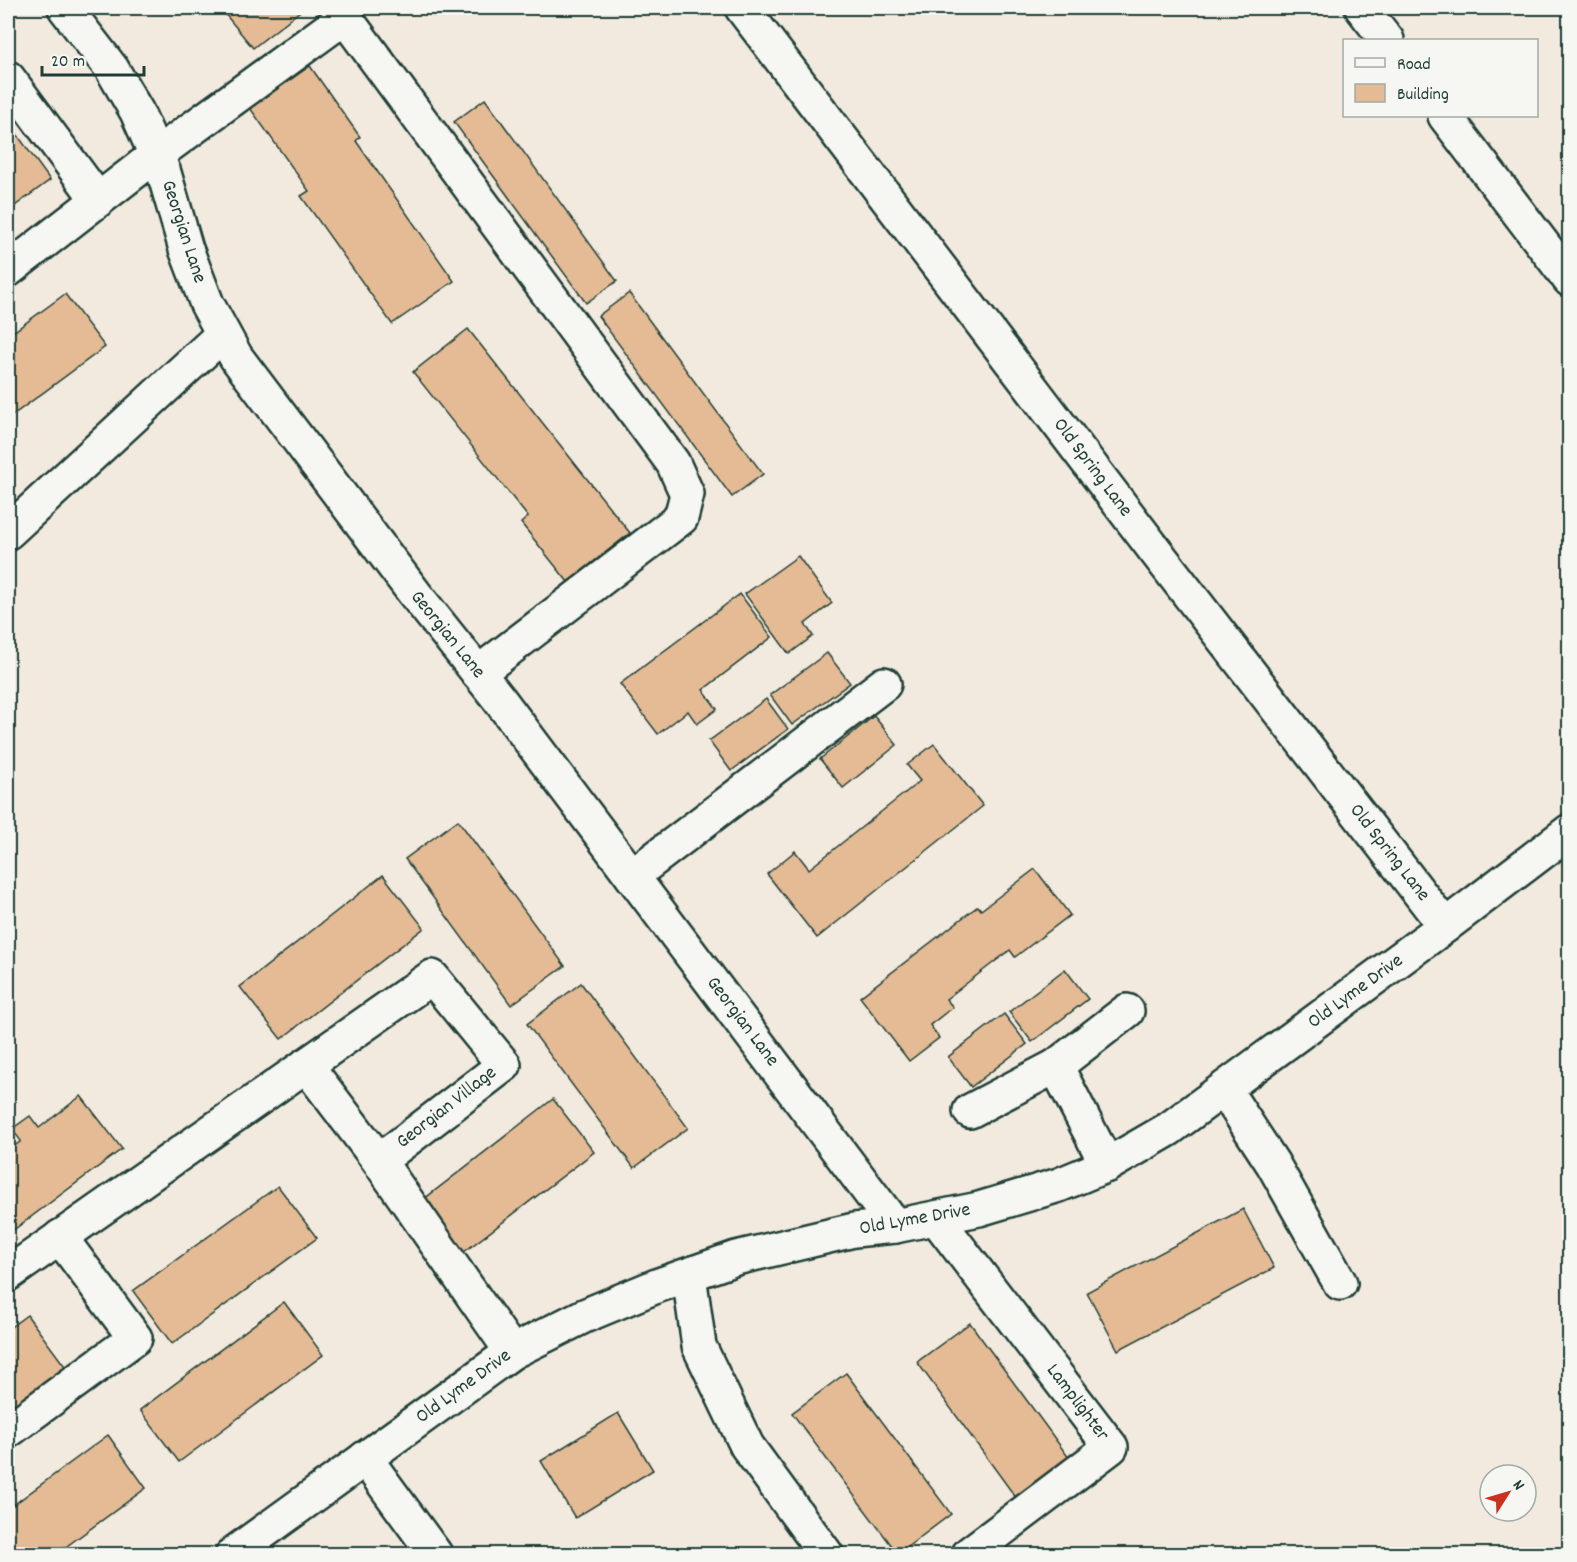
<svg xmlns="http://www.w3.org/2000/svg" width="1577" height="1562" font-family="Dekko,sans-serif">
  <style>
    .building { fill: #e4bb94; stroke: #1f3d34; stroke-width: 1.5 }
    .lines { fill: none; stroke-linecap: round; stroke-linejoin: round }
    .minor-casing { stroke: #1f3d34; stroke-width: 38 }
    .minor { stroke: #f6f6f2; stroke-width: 33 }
    .labels { text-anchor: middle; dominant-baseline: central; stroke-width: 6; stroke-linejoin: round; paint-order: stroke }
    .street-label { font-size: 20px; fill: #1f3d34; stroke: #f6f6f2 }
  </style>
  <rect width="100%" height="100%" fill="#f2eadf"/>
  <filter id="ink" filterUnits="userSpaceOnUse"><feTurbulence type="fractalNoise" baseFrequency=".0167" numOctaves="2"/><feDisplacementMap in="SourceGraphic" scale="12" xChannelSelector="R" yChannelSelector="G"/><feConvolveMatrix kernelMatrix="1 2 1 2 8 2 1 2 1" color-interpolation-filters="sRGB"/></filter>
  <g filter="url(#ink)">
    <g class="building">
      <polygon points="220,8 304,8 253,48"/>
      <polygon points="310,66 360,137 356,141 454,281 392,324 301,196 309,191 250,108"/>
      <polygon points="485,99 617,281 586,303 454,122"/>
      <polygon points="8,122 50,180 8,211"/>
      <polygon points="629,293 763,474 732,497 598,316"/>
      <polygon points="65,294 105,347 10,417 8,413 8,336"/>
      <polygon points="468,329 630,533 568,582 521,523 528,517 413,372"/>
      <polygon points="798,556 832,603 805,624 813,636 789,654 745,594"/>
      <polygon points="740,594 772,637 703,690 717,709 697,724 688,711 658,734 620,684"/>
      <polygon points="827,653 850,683 792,725 770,695"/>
      <polygon points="766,699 788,729 731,771 709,741"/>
      <polygon points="874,716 897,745 843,788 820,759"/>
      <polygon points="934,744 983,806 817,938 767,874 795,851 809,869 920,781 907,765"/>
      <polygon points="458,820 565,966 511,1005 405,859"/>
      <polygon points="1035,869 1070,915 1015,957 1010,950 946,999 953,1007 930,1025 939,1038 909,1061 860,997 978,906 981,910"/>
      <polygon points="383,875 424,928 281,1039 240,987"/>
      <polygon points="1065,969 1088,999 1032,1042 1009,1012"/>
      <polygon points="581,983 688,1128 634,1168 527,1024"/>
      <polygon points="1004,1014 1027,1044 971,1087 948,1057"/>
      <polygon points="81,1096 122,1149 8,1234 8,1151 21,1141 12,1129 30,1116 39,1128"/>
      <polygon points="553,1099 594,1152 451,1262 410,1210"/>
      <polygon points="278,1186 317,1238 172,1344 133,1291"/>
      <polygon points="1243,1209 1274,1268 1118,1350 1087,1292"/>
      <polygon points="284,1302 323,1355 179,1462 140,1410"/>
      <polygon points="27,1315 67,1369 8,1413 8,1329"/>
      <polygon points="970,1323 1075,1466 1022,1506 917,1362"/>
      <polygon points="846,1373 951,1514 898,1554 792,1413"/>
      <polygon points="618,1413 653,1470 575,1518 541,1461"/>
      <polygon points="108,1435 146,1488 56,1554 8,1554 8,1509"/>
    </g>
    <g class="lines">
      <defs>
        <g id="minor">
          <polyline points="65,8 112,69 137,112 164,173 186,249 207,304 236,357 415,594 499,699 895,1226"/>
          <polyline points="338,8 673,463 687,494 681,518 478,673"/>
          <polyline points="742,8 1154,549 1445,926"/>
          <polyline points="1362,8 1387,40"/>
          <polyline points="8,78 98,200"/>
          <polyline points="1445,116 1570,280"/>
          <polyline points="8,270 156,155 345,17"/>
          <polyline points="8,532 223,334"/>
          <polyline points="632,876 884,684"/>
          <polyline points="306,1065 379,1161 512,1352"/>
          <polyline points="1224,1089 1273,1164 1340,1283"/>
          <polyline points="970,1111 1056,1066"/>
          <polyline points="1107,1165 1056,1066 1127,1011"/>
          <polyline points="936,1218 1111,1447 969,1554"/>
          <polyline points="8,1274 432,977 504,1065 379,1161"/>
          <polyline points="689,1275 699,1346 747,1446 826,1554"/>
          <polyline points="8,1431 135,1338 60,1237"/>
          <polyline points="365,1458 435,1554"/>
          <polyline points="233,1554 512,1352 584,1316 659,1285 736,1258 854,1230 895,1226 979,1209 1059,1185 1107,1165 1169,1129 1445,926 1570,831"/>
        </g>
      </defs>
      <use href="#minor" class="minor-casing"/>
      <use href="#minor" class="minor"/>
    </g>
  </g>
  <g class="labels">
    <g class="street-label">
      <text transform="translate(183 232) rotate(72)">Georgian Lane</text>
      <text transform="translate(1092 468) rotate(53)">Old Spring Lane</text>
      <text transform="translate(447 635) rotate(51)">Georgian Lane</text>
      <text transform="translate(1389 853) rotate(52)">Old Spring Lane</text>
      <text transform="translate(1356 992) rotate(-36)">Old Lyme Drive</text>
      <text transform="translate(742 1022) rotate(53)">Georgian Lane</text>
      <text transform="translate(447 1108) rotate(-38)">Georgian Village</text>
      <text transform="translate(915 1220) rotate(-10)">Old Lyme Drive</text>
      <text transform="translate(464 1387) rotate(-36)">Old Lyme Drive</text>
      <text transform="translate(1077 1403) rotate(53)">Lamplighter</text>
    </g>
  </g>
  <rect width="1577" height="1562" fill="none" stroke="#f6f6f2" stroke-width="30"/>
  <rect x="15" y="15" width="1547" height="1532" fill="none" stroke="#1f3d34" stroke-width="2" filter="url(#ink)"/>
  <rect x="1343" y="39" width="195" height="78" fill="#f6f6f2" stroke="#a0aca6" stroke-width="1.5"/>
  <rect x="1355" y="58" width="30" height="9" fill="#f6f6f2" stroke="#a0aca6" stroke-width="1.5"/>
  <text x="1397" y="69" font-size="18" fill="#1f3d34">Road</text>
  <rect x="1355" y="84" width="30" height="18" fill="#e4bb94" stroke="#a0aca6" stroke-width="1.5"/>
  <text x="1397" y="99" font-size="18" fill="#1f3d34">Building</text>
  <g transform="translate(1508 1493) rotate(53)"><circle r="28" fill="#f6f6f2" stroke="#a0aca6" stroke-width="1.5"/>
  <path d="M0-4.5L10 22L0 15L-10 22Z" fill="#c8321e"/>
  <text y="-9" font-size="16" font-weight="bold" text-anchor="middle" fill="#1f3d34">N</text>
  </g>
  <path d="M42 66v9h102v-9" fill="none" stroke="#1f3d34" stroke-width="3"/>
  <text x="51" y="66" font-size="18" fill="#1f3d34" stroke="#f6f6f2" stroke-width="4.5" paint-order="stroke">20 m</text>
</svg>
